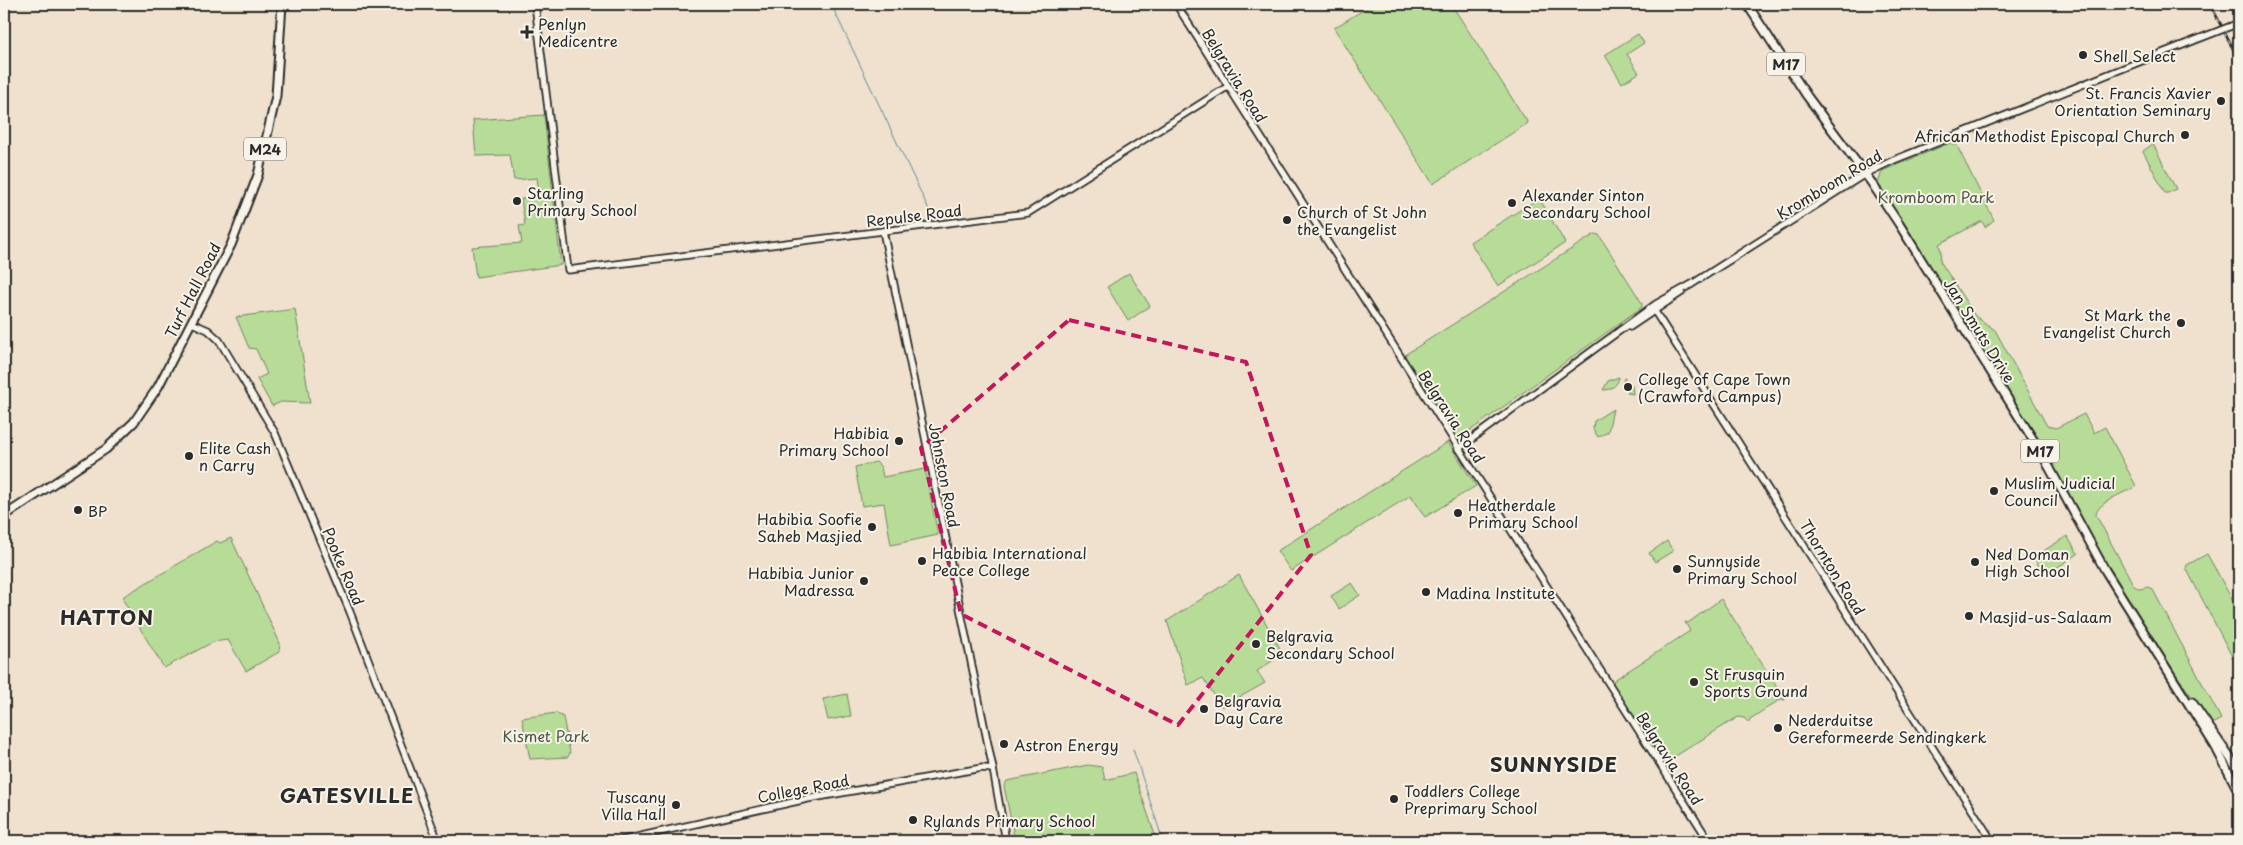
<svg xmlns="http://www.w3.org/2000/svg" width="2243" height="845" font-family="'Playpen Sans',sans-serif">
  <style>
    .green { fill: #b7dc98; stroke: #718462 }
    .lines { fill: none; stroke-linecap: round; stroke-linejoin: round }
    .stream { stroke: #608d99; stroke-width: 1 }
    .minor-casing { stroke: #2b2b2b; stroke-width: 9 }
    .major-casing { stroke: #2b2b2b; stroke-width: 11 }
    .minor { stroke: #f7f3e8; stroke-width: 5.5 }
    .major { stroke: #f7f3e8; stroke-width: 7 }
    .rail-casing { stroke: #2b2b2b; stroke-width: 3 }
    .rail { stroke: #f7f3e8; stroke-width: 1; stroke-dasharray: 4; stroke-linecap: butt }
    .minor-bridge-casing { stroke: #2b2b2b; stroke-width: 9; stroke-linecap: butt }
    .minor-bridge { stroke: #f7f3e8; stroke-width: 5.5 }
    .marked { fill: none; stroke: #c2185b; stroke-width: 4; stroke-dasharray: 10 6; stroke-linejoin: round }
    .poi-dot { fill: #2b2b2b; stroke: #f7f3e8; stroke-width: 2 }
    .labels { text-anchor: middle; dominant-baseline: central; stroke-width: 4; stroke-linejoin: round; paint-order: stroke }
    .shield { fill: #f7f3e8; stroke: #686764; stroke-width: 1 }
    .shield-label { font-size: 14px; font-weight: bold; fill: #2b2b2b }
    .poi-label { font-size: 15px; fill: #2b2b2b; stroke: #f7f3e8; text-anchor: start }
    .street-label { font-size: 15px; fill: #2b2b2b; stroke: #f7f3e8 }
    .park-label { font-size: 15px; fill: #4e5746; stroke: #f7f3e8 }
    .district-label { font-size: 20px; font-weight: bold; letter-spacing: 1px; fill: #2b2b2b; stroke: #f7f3e8 }
  </style>
  <rect width="100%" height="100%" fill="#efe1cd"/>
  <filter id="ink" filterUnits="userSpaceOnUse"><feTurbulence type="fractalNoise" baseFrequency=".02" numOctaves="2"/><feDisplacementMap in="SourceGraphic" scale="10" xChannelSelector="R" yChannelSelector="G"/><feConvolveMatrix kernelMatrix="1 2 1 2 8 2 1 2 1" color-interpolation-filters="sRGB"/></filter>
  <g filter="url(#ink)">
    <g class="green">
      <polygon points="1373,4 1451,4 1528,123 1433,184 1334,28"/>
      <polygon points="1638,34 1644,43 1627,54 1639,73 1622,83 1605,55"/>
      <polygon points="544,115 561,265 476,277 472,247 522,243 519,226 525,225 521,199 540,197 537,178 514,180 510,155 476,156 473,120"/>
      <path d="M1950 143 1957 146 1994 220 1985 227 1982 221 1939 244 1941 251 1940 261 1975 316 1995 330 2047 426 2056 428 2084 414 2094 433 2105 427 2136 486C2125 493 2097 502 2096 515L2134 586 2140 589 2149 587 2153 590 2221 719 2212 724 2177 676 2113 575 2042 447 1878 184 1882 171Z"/>
      <polygon points="2153,144 2176,189 2168,193 2165,193 2143,151"/>
      <polygon points="1539,198 1565,243 1498,286 1470,242"/>
      <polygon points="1595,234 1599,235 1642,303 1642,307 1460,438 1456,437 1405,357 1406,354"/>
      <polygon points="1129,273 1150,306 1128,321 1107,287"/>
      <polygon points="295,309 310,403 281,402 272,406 257,379 267,374 256,349 249,348 236,317"/>
      <path d="M1619 377C1618 385 1611 390 1603 390L1608 381Z"/>
      <polygon points="1624,378 1632,385 1633,394 1628,393 1627,389 1622,385"/>
      <polygon points="1613,409 1608,432 1598,437 1593,429 1594,421"/>
      <polygon points="1448,442 1476,486 1425,517 1411,495 1291,571 1277,551"/>
      <polygon points="876,462 881,467 883,477 925,469 938,535 891,545 884,503 862,506 855,467"/>
      <polygon points="2067,536 2078,554 2044,576 2034,557"/>
      <polygon points="231,538 280,643 279,652 246,671 228,640 213,642 164,668 123,600 124,596 217,541 220,543"/>
      <polygon points="1667,541 1673,551 1655,562 1649,553"/>
      <polygon points="2207,554 2239,612 2238,668 2186,568 2187,565"/>
      <polygon points="1239,575 1283,654 1257,671 1265,683 1222,707 1203,678 1188,685 1167,621"/>
      <polygon points="1352,583 1360,595 1339,609 1331,596"/>
      <polygon points="1721,599 1785,700 1781,699 1750,719 1749,723 1744,718 1738,717 1666,762 1663,762 1613,684 1614,680 1690,631 1685,622 1688,623"/>
      <polygon points="847,694 851,716 828,720 823,699"/>
      <polygon points="556,713 563,717 570,753 568,757 530,759 522,718"/>
      <polygon points="1088,765 1102,767 1105,780 1134,773 1157,841 1015,841 1004,786 1007,781"/>
      <polygon points="900,833 902,841 866,841"/>
    </g>
    <g class="lines">
      <g class="stream">
        <polyline points="831,4 933,218"/>
        <polyline points="1133,749 1163,841"/>
      </g>
      <defs>
        <g id="minor">
          <polyline points="535,4 568,270 1028,213 1227,87"/>
          <polyline points="1176,4 1709,841"/>
          <polyline points="883,231 993,769 1006,841"/>
          <polyline points="1652,307 1992,841"/>
          <polyline points="192,323 208,330 219,340 275,433 350,612 438,841"/>
          <polyline points="1630,327 1682,292"/>
          <polyline points="1458,449 1656,304 1692,284 1865,174 1894,160 2134,64"/>
          <polyline points="619,841 807,799 982,768 993,769"/>
        </g>
        <g id="major">
          <polyline points="1747,4 1807,96 1871,182 1899,224 2042,454 2105,570 2215,746 2239,792"/>
          <polyline points="4,516 106,449 134,422 158,387 231,245 258,175 276,96 282,4"/>
          <polyline points="2192,702 2239,771"/>
        </g>
      </defs>
      <use href="#minor" class="minor-casing"/>
      <use href="#major" class="major-casing"/>
      <use href="#minor" class="minor"/>
      <use href="#major" class="major"/>
      <defs>
        <polyline id="rail" points="2210,4 2239,60"/>
      </defs>
      <use href="#rail" class="rail-casing"/>
      <use href="#rail" class="rail"/>
      <defs>
        <polyline id="minor-bridge" points="2134,64 2239,23"/>
      </defs>
      <use href="#minor-bridge" class="minor-bridge-casing"/>
      <use href="#minor-bridge" class="minor-bridge"/>
    </g>
  </g>
  <path class="marked" d="M1069 320 1246 362 1311 555 1178 725 961 614 921 448Z"/>
  <g class="poi-dot">
    <path d="M524.5 24.5h5v5h5v5h-5v5h-5v-5h-5v-5h5z"/>
    <circle cx="2083" cy="55" r="5"/>
    <circle cx="2221" cy="101" r="5"/>
    <circle cx="2185" cy="135" r="5"/>
    <circle cx="517" cy="201" r="5"/>
    <circle cx="1512" cy="203" r="5"/>
    <circle cx="1287" cy="220" r="5"/>
    <circle cx="2181" cy="323" r="5"/>
    <circle cx="1628" cy="387" r="5"/>
    <circle cx="899" cy="441" r="5"/>
    <circle cx="189" cy="456" r="5"/>
    <circle cx="1994" cy="491" r="5"/>
    <circle cx="78" cy="510" r="5"/>
    <circle cx="1458" cy="513" r="5"/>
    <circle cx="872" cy="527" r="5"/>
    <circle cx="922" cy="561" r="5"/>
    <circle cx="1975" cy="562" r="5"/>
    <circle cx="1677" cy="569" r="5"/>
    <circle cx="864" cy="581" r="5"/>
    <circle cx="1426" cy="592" r="5"/>
    <circle cx="1969" cy="616" r="5"/>
    <circle cx="1256" cy="644" r="5"/>
    <circle cx="1694" cy="682" r="5"/>
    <circle cx="1204" cy="709" r="5"/>
    <circle cx="1778" cy="728" r="5"/>
    <circle cx="1004" cy="744" r="5"/>
    <circle cx="1394" cy="799" r="5"/>
    <circle cx="676" cy="805" r="5"/>
    <circle cx="913" cy="820" r="5"/>
  </g>
  <g class="labels">
    <g class="shield">
      <rect x="1767" y="52.5" width="38" height="23" rx="4"/>
      <rect x="244" y="137.5" width="42" height="23" rx="4"/>
      <rect x="2021" y="439.5" width="38" height="23" rx="4"/>
    </g>
    <g class="shield-label">
      <text x="1786" y="64">M17</text>
      <text x="265" y="149">M24</text>
      <text x="2040" y="451">M17</text>
    </g>
    <g class="poi-label">
      <text x="538" y="23">Penlyn<tspan x="538" dy="17">Medicentre</tspan></text>
      <text x="2093" y="55">Shell Select</text>
      <text x="2211" y="92" text-anchor="end">St. Francis Xavier<tspan x="2211" dy="17">Orientation Seminary</tspan></text>
      <text x="2175" y="135" text-anchor="end">African Methodist Episcopal Church</text>
      <text x="527" y="192">Starling<tspan x="527" dy="17">Primary School</tspan></text>
      <text x="1522" y="194">Alexander Sinton<tspan x="1522" dy="17">Secondary School</tspan></text>
      <text x="1297" y="211">Church of St John<tspan x="1297" dy="17">the Evangelist</tspan></text>
      <text x="2171" y="314" text-anchor="end">St Mark the<tspan x="2171" dy="17">Evangelist Church</tspan></text>
      <text x="1638" y="378">College of Cape Town<tspan x="1638" dy="17">(Crawford Campus)</tspan></text>
      <text x="889" y="432" text-anchor="end">Habibia<tspan x="889" dy="17">Primary School</tspan></text>
      <text x="199" y="447">Elite Cash<tspan x="199" dy="17">n Carry</tspan></text>
      <text x="2004" y="482">Muslim Judicial<tspan x="2004" dy="17">Council</tspan></text>
      <text x="1468" y="504">Heatherdale<tspan x="1468" dy="17">Primary School</tspan></text>
      <text x="88" y="510">BP</text>
      <text x="862" y="518" text-anchor="end">Habibia Soofie<tspan x="862" dy="17">Saheb Masjied</tspan></text>
      <text x="932" y="552">Habibia International<tspan x="932" dy="17">Peace College</tspan></text>
      <text x="1985" y="553">Ned Doman<tspan x="1985" dy="17">High School</tspan></text>
      <text x="1687" y="560">Sunnyside<tspan x="1687" dy="17">Primary School</tspan></text>
      <text x="854" y="572" text-anchor="end">Habibia Junior<tspan x="854" dy="17">Madressa</tspan></text>
      <text x="1436" y="592">Madina Institute</text>
      <text x="1979" y="616">Masjid-us-Salaam</text>
      <text x="1266" y="635">Belgravia<tspan x="1266" dy="17">Secondary School</tspan></text>
      <text x="1704" y="673">St Frusquin<tspan x="1704" dy="17">Sports Ground</tspan></text>
      <text x="1214" y="700">Belgravia<tspan x="1214" dy="17">Day Care</tspan></text>
      <text x="1788" y="719">Nederduitse<tspan x="1788" dy="17">Gereformeerde Sendingkerk</tspan></text>
      <text x="1014" y="744">Astron Energy</text>
      <text x="1404" y="790">Toddlers College<tspan x="1404" dy="17">Preprimary School</tspan></text>
      <text x="666" y="796" text-anchor="end">Tuscany<tspan x="666" dy="17">Villa Hall</tspan></text>
      <text x="923" y="820">Rylands Primary School</text>
    </g>
    <g class="street-label">
      <text transform="translate(1235 75) rotate(58)">Belgravia Road</text>
      <text transform="translate(1829 184) rotate(-31)">Kromboom Road</text>
      <text transform="translate(914 215) rotate(-7)">Repulse Road</text>
      <text transform="translate(192 290) rotate(-63)">Turf Hall Road</text>
      <text transform="translate(1980 330) rotate(58)">Jan Smuts Drive</text>
      <text transform="translate(1452 416) rotate(57)">Belgravia Road</text>
      <text transform="translate(945 475) rotate(79)">Johnston Road</text>
      <text transform="translate(344 566) rotate(67)">Pooke Road</text>
      <text transform="translate(1833 567) rotate(58)">Thornton Road</text>
      <text transform="translate(1670 758) rotate(57)">Belgravia Road</text>
      <text transform="translate(803 788) rotate(-11)">College Road</text>
    </g>
    <g class="park-label">
      <text x="1936" y="196">Kromboom Park</text>
      <text x="546" y="735">Kismet Park</text>
    </g>
    <g class="district-label">
      <text x="107" y="617">HATTON</text>
      <text x="1554" y="764">SUNNYSIDE</text>
      <text x="347" y="795">GATESVILLE</text>
    </g>
  </g>
  <rect width="2243" height="845" fill="none" stroke="#f7f3e8" stroke-width="20"/>
  <rect x="10" y="10" width="2223" height="825" fill="none" stroke="#2b2b2b" stroke-width="2" filter="url(#ink)"/>
</svg>
